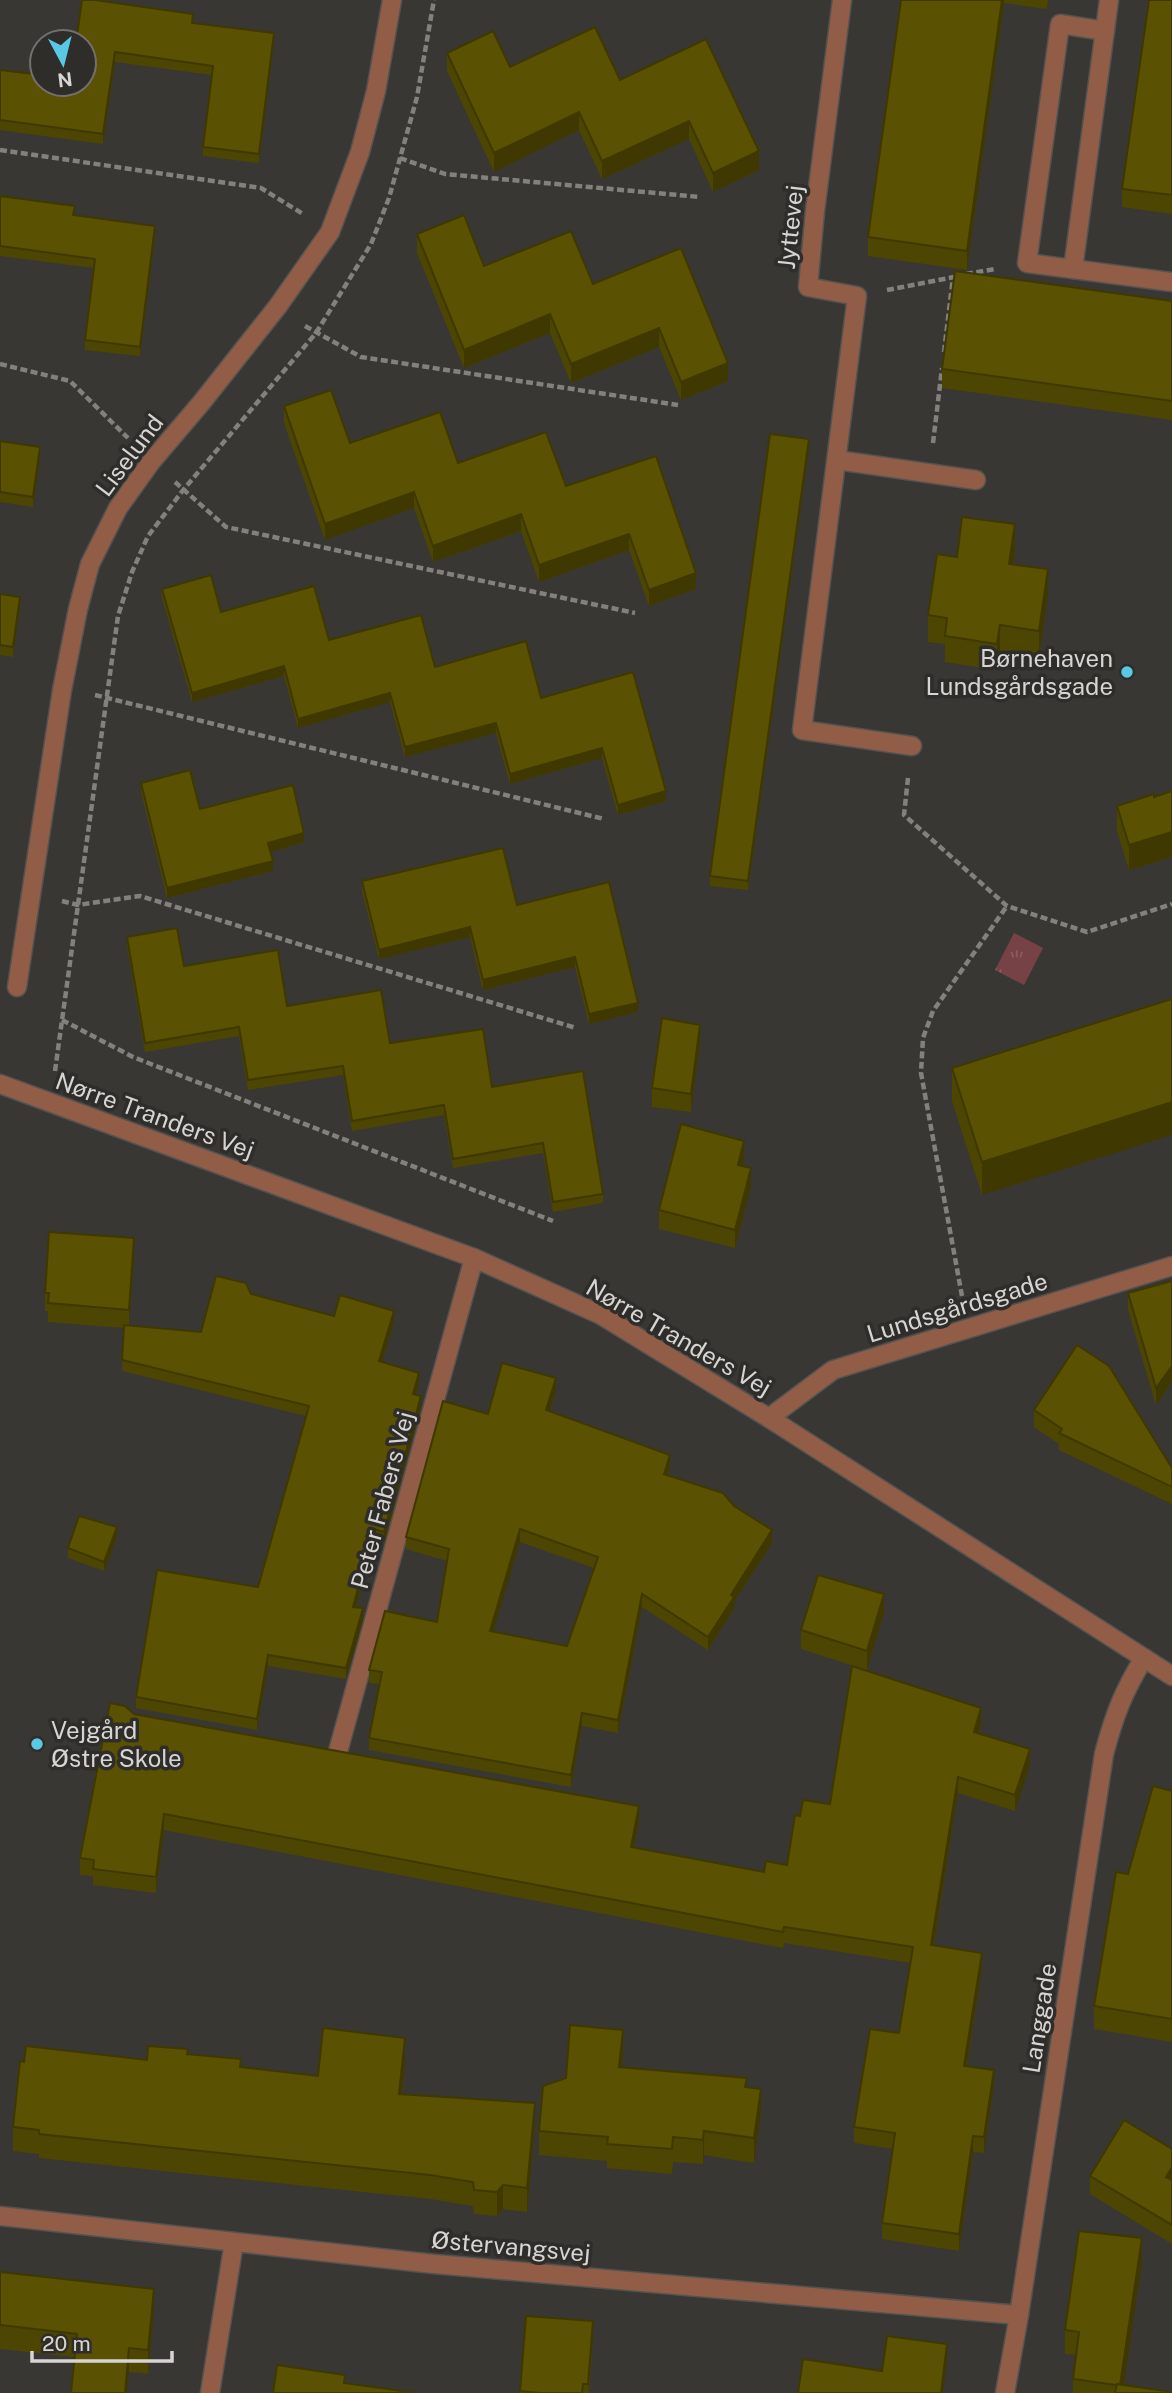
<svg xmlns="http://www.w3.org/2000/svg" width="1172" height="2393" font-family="'Public Sans',sans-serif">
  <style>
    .grass { fill: url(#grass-tufts) }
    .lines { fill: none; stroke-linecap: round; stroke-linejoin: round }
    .service-casing { stroke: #555351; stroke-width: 21 }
    .minor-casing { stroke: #555351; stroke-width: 21 }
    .tertiary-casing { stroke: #555351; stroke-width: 21 }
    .path { stroke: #83817e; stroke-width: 4.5; stroke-dasharray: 7 3.5; stroke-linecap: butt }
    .service { stroke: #915d46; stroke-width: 18 }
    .minor { stroke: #915d46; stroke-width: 18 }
    .tertiary { stroke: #915d46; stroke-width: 18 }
    .wall { fill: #4d4602; fill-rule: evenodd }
    .shaded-wall { fill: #3f3901 }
    .building { fill: #5a5102; stroke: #3f3901; stroke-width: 2; fill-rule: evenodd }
    .poi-dot { fill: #59c8e5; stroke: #2f2d2a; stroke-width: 2.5 }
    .labels { text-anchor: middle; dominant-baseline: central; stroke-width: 7; stroke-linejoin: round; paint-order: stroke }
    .street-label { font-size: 24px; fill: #d7d5d3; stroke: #2f2d2a }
    .poi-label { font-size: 24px; fill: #d7d5d3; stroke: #2f2d2a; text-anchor: end }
  </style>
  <defs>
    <pattern id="grass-tufts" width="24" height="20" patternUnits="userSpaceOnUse" patternTransform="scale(1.75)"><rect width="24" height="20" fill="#774246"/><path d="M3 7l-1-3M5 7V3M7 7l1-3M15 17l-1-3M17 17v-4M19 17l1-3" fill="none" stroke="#8a5c60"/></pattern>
  </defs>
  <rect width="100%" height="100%" fill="#393734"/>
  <polygon class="grass" points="1014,933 1043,948 1024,985 995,970"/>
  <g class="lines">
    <defs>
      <g id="service">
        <polyline points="1105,31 1060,24 1027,263 1172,282"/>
        <polyline points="1073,269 1109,0"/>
      </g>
      <g id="minor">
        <polyline points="842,0 815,211 808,287 857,296 802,730 912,746"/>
        <polyline points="837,460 976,480"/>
        <polyline points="17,987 62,690 78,609 90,564 118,508 151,462 202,402 278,306 330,232 360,152 376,91 392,0"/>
        <polyline points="769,1418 833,1370 1172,1266"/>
        <polyline points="337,1755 474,1258"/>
        <polyline points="0,2216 434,2264 1019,2315"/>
        <polyline points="210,2393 234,2242"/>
        <path d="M1005 2393 1019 2315 1104 1754C1114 1716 1123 1692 1144 1658"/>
      </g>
      <polyline id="tertiary" points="0,1084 474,1258 601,1315 769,1418 1172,1676"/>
    </defs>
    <use href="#service" class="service-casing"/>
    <use href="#minor" class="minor-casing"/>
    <use href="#tertiary" class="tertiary-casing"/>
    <g class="path">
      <polyline points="0,150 261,188 303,214"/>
      <polyline points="400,158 445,174 700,197"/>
      <polyline points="966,274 995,269"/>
      <polyline points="887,290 954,277"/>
      <polyline points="305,326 361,357 678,405"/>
      <polyline points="944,352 953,277"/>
      <polyline points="0,364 70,381 128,438"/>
      <polyline points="933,443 942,368"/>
      <polyline points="175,482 226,527 635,613"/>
      <polyline points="95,695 604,819"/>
      <polyline points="908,778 904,815 1007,906 1087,932 1172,904"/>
      <polyline points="62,901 78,905 140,896 576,1028"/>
      <polyline points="62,1020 133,1057 553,1221"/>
      <polyline points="55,1071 118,616 132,572 148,536 184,489 316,333 371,244 389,198 417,97 434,0"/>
      <polyline points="962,1296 921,1073 923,1038 933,1011 1007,906"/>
    </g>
    <use href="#service" class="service"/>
    <use href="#minor" class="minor"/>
    <use href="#tertiary" class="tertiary"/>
  </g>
  <g class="wall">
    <polygon points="901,0 1048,0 1047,9 1004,3 967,270 868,256 868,237"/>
    <polygon points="1172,0 1172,214 1122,207 1122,189"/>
    <polygon points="193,23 274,42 259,163 203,156 203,147 212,75 115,62 103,144 0,130 0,70 84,84 84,42"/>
    <polygon points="706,39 759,170 713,192 689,139 602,179 579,130 494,172 447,71 447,53 510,67 620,80"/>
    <polygon points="0,196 155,236 140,356 85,350 85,340 94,268 0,256"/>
    <polygon points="417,234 484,266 593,284 681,248 728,381 681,400 659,347 571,383 550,333 464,368 417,253"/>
    <polygon points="1172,301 1172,420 942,388 942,369"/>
    <polygon points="284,406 350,443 458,463 566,486 656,456 696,589 649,606 629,550 539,582 521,531 433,562 414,508 325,540 284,423"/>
    <polygon points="0,441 40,456 33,507 0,502"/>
    <polygon points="809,448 748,890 710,886 710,876"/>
    <polygon points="1015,551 1013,564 1048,596 1039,657 1000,652 997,670 945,662 945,644 928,642 928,615 957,557"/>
    <polygon points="162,589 221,612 435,667 541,698 666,801 618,815 602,758 510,784 496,733 405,757 390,702 298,728 284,676 192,702 162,598"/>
    <polygon points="0,594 20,606 13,657 0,655"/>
    <polygon points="141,783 200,809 304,842 271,852 273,871 167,898 141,792"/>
    <polygon points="1172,791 1172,857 1129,870 1117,831 1117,806"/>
    <polygon points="362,881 517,905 638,1012 589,1024 575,967 483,990 470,937 379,959 362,891"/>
    <polygon points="127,937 184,966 287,1006 390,1043 492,1087 603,1194 603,1203 553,1212 543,1153 453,1168 444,1115 352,1131 343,1075 248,1090 239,1036 145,1052 127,946"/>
    <polygon points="1172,999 982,1195 952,1101 952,1068"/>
    <polygon points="700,1044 691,1112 652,1107 652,1088"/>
    <polygon points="744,1159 742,1166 751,1187 735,1248 659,1229 659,1210"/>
    <polygon points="134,1256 129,1325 201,1332 251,1294 334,1316 394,1322 382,1362 419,1384 416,1395 421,1407 384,1543 374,1540 356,1607 363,1620 346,1679 268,1666 257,1730 136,1708 136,1697 258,1587 306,1416 122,1371 124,1328 48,1322 48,1311 45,1311 45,1293"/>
    <polygon points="1172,1281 1172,1382 1156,1405 1128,1310 1128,1293"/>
    <path d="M556 1391 550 1411 670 1467 668 1475 734 1506 772 1543 734 1602V1609L708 1650 642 1607 618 1733 582 1726 571 1787 369 1750V1738L379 1684 369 1683V1670L437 1622 447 1561 406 1549V1537L488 1414ZM520 1542 594 1568 567 1646 493 1632Z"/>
    <polygon points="1034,1410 1172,1468 1172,1504 1059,1450 1059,1444 1034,1427"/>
    <polygon points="117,1537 104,1571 68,1558 68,1548"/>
    <polygon points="884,1613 867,1670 801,1649 801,1630"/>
    <polygon points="134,1714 639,1822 634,1848 764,1872 787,1865 800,1816 830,1804 981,1724 979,1733 1030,1765 1015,1811 958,1793 934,1946 982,1969 967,2066 994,2086 984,2153 973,2152 959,2251 882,2239 882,2223 893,2149 854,2143 854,2127 899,2033 911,1963 784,1943 783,1948 164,1830 156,1893 93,1885 93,1876 80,1875 80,1858"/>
    <polygon points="1172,1791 1172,2042 1094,2029 1094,2006 1128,1874"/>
    <polygon points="188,2054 241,2067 318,2076 405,2063 402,2095 535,2127 527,2212 503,2209 497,2216 474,2214 473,2206 430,2199 39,2158 39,2154 13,2151 13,2127 147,2060"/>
    <polygon points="623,2054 621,2067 747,2087 761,2114 754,2163 704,2155 703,2164 673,2162 672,2174 607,2168 607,2161 539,2155 539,2131 566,2078"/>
    <polygon points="1172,2149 1172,2244 1090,2194 1090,2176"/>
    <polygon points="1142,2262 1124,2385 1172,2393 1073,2393 1073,2379 1076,2355 1065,2354 1065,2330"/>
    <polygon points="0,2272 154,2313 148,2374 129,2372 74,2357 0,2349"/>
    <polygon points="526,2316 593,2339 589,2393 520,2393"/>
  </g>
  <g class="shaded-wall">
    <polygon points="1002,0 1004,0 1004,3 967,270 967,251"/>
    <polygon points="274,33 274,42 259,163 259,154"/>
    <polygon points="115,52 115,62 103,144 103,134"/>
    <polygon points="579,112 579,130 494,172 494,153"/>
    <polygon points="689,121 689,139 602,179 602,161"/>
    <polygon points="759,151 759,170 713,192 713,173"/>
    <polygon points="155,226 155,236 140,356 140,347"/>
    <polygon points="550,314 550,333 464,368 464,350"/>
    <polygon points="659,328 659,347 571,383 571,364"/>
    <polygon points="728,363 728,381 681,400 681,382"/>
    <polygon points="809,439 809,448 748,890 748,881"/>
    <polygon points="40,447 40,456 33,507 33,497"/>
    <polygon points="414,492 414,508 325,540 325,524"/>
    <polygon points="521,514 521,531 433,562 433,546"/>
    <polygon points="1015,524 1015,551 1009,590 1009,564"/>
    <polygon points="629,534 629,550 539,582 539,565"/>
    <polygon points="1048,569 1048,596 1039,657 1039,631"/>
    <polygon points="696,573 696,589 649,606 649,590"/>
    <polygon points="20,597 20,606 13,657 13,647"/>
    <polygon points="1000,625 1000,652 997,670 997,644"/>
    <polygon points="284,666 284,676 192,702 192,693"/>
    <polygon points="390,693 390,702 298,728 298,719"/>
    <polygon points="496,723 496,733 405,757 405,747"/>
    <polygon points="602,748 602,758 510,784 510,774"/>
    <polygon points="666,791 666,801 618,815 618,805"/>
    <polygon points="1172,832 1172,857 1129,870 1129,845"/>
    <polygon points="304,833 304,842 268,853 268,843"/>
    <polygon points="273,861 273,871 167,898 167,888"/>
    <polygon points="470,927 470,937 379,959 379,950"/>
    <polygon points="575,957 575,967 483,990 483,980"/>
    <polygon points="638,1003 638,1012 589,1024 589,1014"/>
    <polygon points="700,1025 700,1044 691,1112 691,1094"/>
    <polygon points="1172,1102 1172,1135 982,1195 982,1162"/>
    <polygon points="744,1141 744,1159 738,1184 738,1165"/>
    <polygon points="751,1168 751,1187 735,1248 735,1230"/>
    <polygon points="134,1238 134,1256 129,1328 129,1310"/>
    <polygon points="394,1311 394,1322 379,1372 379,1361"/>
    <polygon points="1172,1366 1172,1382 1156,1405 1156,1388"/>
    <polygon points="419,1373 419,1384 413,1405 413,1394"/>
    <polygon points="556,1378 556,1391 546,1423 546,1410"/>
    <polygon points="421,1396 421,1407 384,1543 384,1532"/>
    <polygon points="670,1455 670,1467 664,1486 664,1474"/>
    <polygon points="117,1527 117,1537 104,1571 104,1562"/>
    <polygon points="374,1529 374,1540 353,1618 353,1607"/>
    <polygon points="520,1529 520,1542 490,1644 490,1631"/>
    <polygon points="772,1530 772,1543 734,1602 734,1609 708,1650 708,1637 731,1595"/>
    <polygon points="642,1594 642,1607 618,1733 618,1720"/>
    <polygon points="884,1594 884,1613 867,1670 867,1651"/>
    <polygon points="363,1608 363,1620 346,1679 346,1668"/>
    <polygon points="268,1655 268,1666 257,1730 257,1719"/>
    <polygon points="981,1708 981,1724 974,1748 974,1732"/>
    <polygon points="582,1713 582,1726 571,1787 571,1775"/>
    <polygon points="1030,1749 1030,1765 1015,1811 1015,1795"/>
    <polygon points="958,1777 958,1793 931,1962 931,1945"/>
    <polygon points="639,1806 639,1822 631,1863 631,1847"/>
    <polygon points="164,1814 164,1830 156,1893 156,1877"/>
    <polygon points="982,1953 982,1969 964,2082 964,2066"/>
    <polygon points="623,2030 623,2054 619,2091 619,2067"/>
    <polygon points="405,2038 405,2063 399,2119 399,2094"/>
    <polygon points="994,2070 994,2086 984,2153 984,2137"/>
    <polygon points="761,2089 761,2114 754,2163 754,2138"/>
    <polygon points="535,2103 535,2127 527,2212 527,2188"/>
    <polygon points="704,2131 704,2155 703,2164 703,2140"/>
    <polygon points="973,2136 973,2152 959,2251 959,2234"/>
    <polygon points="1172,2167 1172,2186 1166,2177"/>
    <polygon points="503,2185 503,2209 497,2216 497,2192"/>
    <polygon points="1142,2238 1142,2262 1123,2393 1120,2386"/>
    <polygon points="154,2289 154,2313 148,2374 148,2350"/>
    <polygon points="593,2321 593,2339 588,2393 588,2384"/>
    <polygon points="947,2344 947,2363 943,2393 941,2393"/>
    <polygon points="129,2348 129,2372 127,2393 125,2393"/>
  </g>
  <g class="building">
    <polygon points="82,0 95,0 193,14 192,23 274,33 259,154 203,147 213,66 115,52 103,134 0,120 0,70 42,75 42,84 84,84 84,42 76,42"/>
    <polygon points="901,0 1002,0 967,251 868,237"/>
    <polygon points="1149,0 1172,0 1172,195 1122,189"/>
    <polygon points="595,27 620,80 706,39 759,151 713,173 689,121 602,161 579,112 494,153 447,53 493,31 510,67"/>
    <polygon points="0,196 75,206 73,215 155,226 140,347 85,340 95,259 0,246"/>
    <polygon points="464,215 484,266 571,231 593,284 681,248 728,363 681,382 659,328 571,364 550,314 464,350 417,234"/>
    <polygon points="955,271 1172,301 1172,401 942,369"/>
    <polygon points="331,390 350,443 440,412 458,463 546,432 566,486 656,456 696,573 649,590 629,534 539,565 521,514 433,546 414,492 325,524 284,406"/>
    <polygon points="770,434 809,439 748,881 710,876"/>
    <polygon points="0,441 40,447 33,497 0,492"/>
    <polygon points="962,517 1015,524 1009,564 1048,569 1039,631 1000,625 997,644 945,636 947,618 928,615 937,554 957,557"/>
    <polygon points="211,575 221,612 314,586 329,640 421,615 435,667 526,641 541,698 633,672 666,791 618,805 602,748 510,774 496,723 405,747 390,693 298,719 284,666 192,693 162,589"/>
    <polygon points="0,594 20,597 13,647 0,645"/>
    <polygon points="190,770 200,809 293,785 304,833 268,843 273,861 167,888 141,783"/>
    <polygon points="1172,791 1172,832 1129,845 1117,806 1154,794 1154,797"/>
    <polygon points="503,848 517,905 609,882 638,1003 589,1014 575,957 483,980 470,927 379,950 362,881"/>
    <polygon points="177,928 184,966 278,950 287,1006 381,990 390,1043 483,1029 492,1087 583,1071 603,1194 553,1202 543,1143 453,1159 444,1105 352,1121 343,1066 248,1080 239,1027 145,1043 127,937"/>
    <polygon points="1172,999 1172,1102 982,1162 952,1068"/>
    <polygon points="662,1018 700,1025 691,1094 652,1088"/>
    <polygon points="681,1124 744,1141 738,1165 751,1168 735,1230 659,1210"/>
    <polygon points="49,1232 134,1238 129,1310 48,1303 49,1293 45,1293"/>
    <polygon points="216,1276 246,1283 251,1294 334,1316 340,1295 394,1311 379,1361 419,1373 413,1394 421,1396 384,1532 374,1529 353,1607 363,1608 346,1668 268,1655 257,1719 136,1697 157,1570 258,1587 309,1406 122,1360 124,1325 201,1332"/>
    <polygon points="1172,1281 1172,1366 1156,1388 1128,1293"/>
    <polygon points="1077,1345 1109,1366 1172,1468 1172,1487 1059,1433 1062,1429 1034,1410"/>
    <path d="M502 1363 556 1378 546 1410 670 1455 664 1474 723 1493 734 1506 772 1530 731 1595 734 1597 708 1637 642 1594 618 1720 582 1713 571 1775 369 1738 382 1672 369 1670 385 1611 437 1622 449 1549 406 1537 443 1401 488 1414ZM520 1529 598 1557 567 1646 490 1631Z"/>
    <polygon points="79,1516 117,1527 104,1562 68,1548"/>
    <polygon points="818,1575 884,1594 867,1651 801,1630"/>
    <polygon points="852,1666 981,1708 974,1732 1030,1749 1015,1795 958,1777 931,1945 982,1953 964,2066 994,2070 984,2137 973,2136 959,2234 882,2223 895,2133 854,2127 870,2029 899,2033 913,1947 784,1927 783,1932 164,1814 156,1877 93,1869 94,1860 80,1858 110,1703 125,1706 134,1714 639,1806 631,1847 764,1872 766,1861 787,1865 795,1815 800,1816 803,1800 830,1804"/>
    <polygon points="1153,1786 1172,1791 1172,2019 1094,2006 1116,1872 1128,1874"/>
    <polygon points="570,2025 623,2030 619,2067 747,2078 745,2087 761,2089 754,2138 704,2131 703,2140 673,2137 672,2149 607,2144 608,2137 539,2131 543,2086 566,2078"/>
    <polygon points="323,2028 405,2038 399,2094 535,2103 527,2188 503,2185 497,2192 474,2190 473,2182 430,2175 39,2134 39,2130 13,2127 20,2061 24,2062 26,2046 147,2060 148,2046 188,2049 187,2054 241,2059 240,2067 318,2076"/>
    <polygon points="1124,2120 1172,2149 1172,2167 1166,2177 1172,2180 1172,2225 1090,2176"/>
    <polygon points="1079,2231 1142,2238 1120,2385 1117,2384 1116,2385 1073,2379 1079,2332 1065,2330"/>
    <polygon points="0,2272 154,2289 148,2350 129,2348 125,2393 71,2393 77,2334 0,2325"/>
    <polygon points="526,2316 593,2321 588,2384 583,2384 582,2393 540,2393 520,2391"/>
    <polygon points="887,2336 947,2344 941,2393 798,2393 803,2359 882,2371"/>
    <polygon points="277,2365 345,2375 344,2383 416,2393 273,2393"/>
    <polygon points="1117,2384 1172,2392 1172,2393 1115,2393"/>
  </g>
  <g class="poi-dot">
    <circle cx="1127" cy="672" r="7"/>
    <circle cx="37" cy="1744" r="7"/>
  </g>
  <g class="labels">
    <g class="street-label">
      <text transform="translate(790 227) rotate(-84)">Jyttevej</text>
      <text transform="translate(129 455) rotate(-53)">Liselund</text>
      <text transform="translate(155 1115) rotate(20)">Nørre Tranders Vej</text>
      <text transform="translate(957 1307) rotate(-17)">Lundsgårdsgade</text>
      <text transform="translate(679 1337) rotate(30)">Nørre Tranders Vej</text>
      <text transform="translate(382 1500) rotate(-75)">Peter Fabers Vej</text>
      <text transform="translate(1039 2018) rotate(-81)">Langgade</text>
      <text transform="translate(511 2246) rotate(5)">Østervangsvej</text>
    </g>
    <g class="poi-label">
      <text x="1113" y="658">Børnehaven<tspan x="1113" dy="28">Lundsgårdsgade</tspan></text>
      <text x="51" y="1730" text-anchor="start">Vejgård<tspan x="51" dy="28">Østre Skole</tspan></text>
    </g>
  </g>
  <g transform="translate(63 63) rotate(173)"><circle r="33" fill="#2f2d2a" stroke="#72706e" stroke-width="2"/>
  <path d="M0-5L12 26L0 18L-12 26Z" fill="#59c8e5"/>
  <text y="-10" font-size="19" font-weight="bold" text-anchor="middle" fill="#d7d5d3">N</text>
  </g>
  <path d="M32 2351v10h140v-10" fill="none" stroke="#d7d5d3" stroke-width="3.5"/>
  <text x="42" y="2351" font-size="21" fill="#d7d5d3" stroke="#2f2d2a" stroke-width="5" paint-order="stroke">20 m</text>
</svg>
